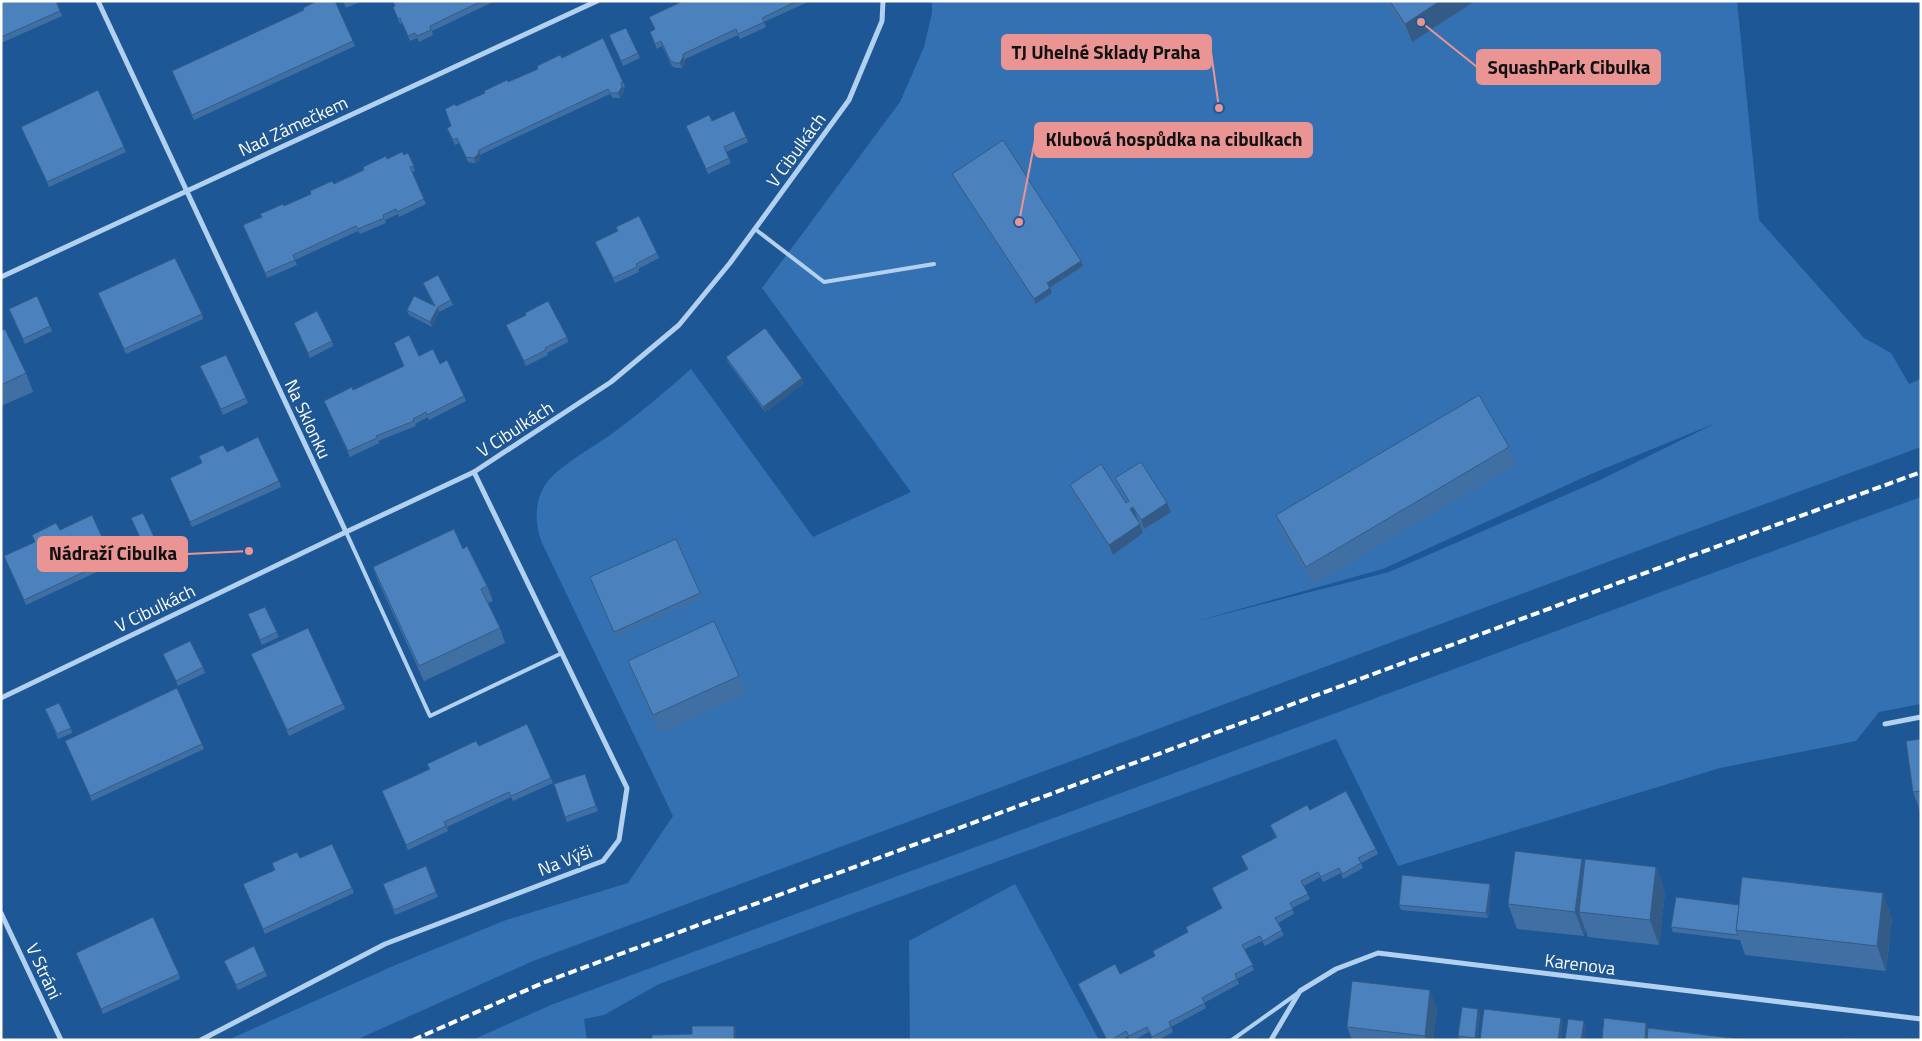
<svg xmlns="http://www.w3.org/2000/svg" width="1922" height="1041" font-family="'Titillium Web',sans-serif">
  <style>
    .green { fill: #3371b3; fill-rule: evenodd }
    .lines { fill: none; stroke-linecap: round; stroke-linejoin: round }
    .lane { stroke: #b2d0ef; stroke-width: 4 }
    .street { stroke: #b2d0ef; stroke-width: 5 }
    .rail { stroke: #fff; stroke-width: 4; stroke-dasharray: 9 4; stroke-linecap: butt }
    .wall { fill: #4070a3 }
    .shaded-wall { fill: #345b85 }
    .building { fill: #4b82be; stroke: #345b85 }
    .labels { text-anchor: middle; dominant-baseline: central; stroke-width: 4; stroke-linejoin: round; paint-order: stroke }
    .street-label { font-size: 18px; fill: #fff; stroke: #1e5796 }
    .leader { fill: none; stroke: #ea9494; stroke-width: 2 }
    .callout-dot { fill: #ea9494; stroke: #1e5796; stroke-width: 2 }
    .callout { fill: #ea9494; stroke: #ea9494; stroke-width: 2 }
    .callout-label { font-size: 19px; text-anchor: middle; font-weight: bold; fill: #111 }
  </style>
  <rect width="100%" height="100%" fill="#1e5796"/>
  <g class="green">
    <path d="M932 1H1737L1759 220 1864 338 1891 353 1909 384 1921 379V447L1672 538 533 961 356 1040H228L393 966 506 920 628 883 673 816 542 543C534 523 534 499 548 481 562 464 595 446 613 433 640 413 666 391 691 369L813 537 911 492 762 288 900 102 924 47 932 13ZM1716 423 1600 480 1389 572 1197 621 1383 569 1591 474Z"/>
    <polygon points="1921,497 1921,704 1879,712 1856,741 1720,768 1398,866 1336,739 659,984 604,1015 584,1019 587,1040 472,1040 551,1005 1688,582"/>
    <polygon points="1015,884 1099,1040 910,1040 909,941"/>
  </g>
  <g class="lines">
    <g class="lane">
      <polyline points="755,229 824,282 934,264"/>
      <polyline points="346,532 430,716 562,653"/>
      <polyline points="1232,1040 1298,993"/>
    </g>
    <g class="street">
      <polyline points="98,1 346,532"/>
      <polyline points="1,277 597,1"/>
      <polyline points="1,698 346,532 474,472 611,382 679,325 730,263 849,100 882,21 883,1"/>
      <polyline points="1885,724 1921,717"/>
      <polyline points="1,913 61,1040"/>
      <polyline points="201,1040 385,944 603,861 619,840 627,788 474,472"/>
      <polyline points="1271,1040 1300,991 1336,969 1378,953 1921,1019"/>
    </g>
    <polyline class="rail" points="413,1040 545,982 1680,560 1921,472"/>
  </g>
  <g class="wall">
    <polygon points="1,1 60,11 62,16 1,43"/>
    <polygon points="343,1 362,1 346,8"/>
    <polygon points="392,1 495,1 432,31 433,35 419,42 417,38 410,41 402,23 400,24 393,7 395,6"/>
    <polygon points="683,1 810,1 764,22 766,27 740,39 738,35 685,59 685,62 682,68 676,68 672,66 662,46 657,49 650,32 655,29 649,17"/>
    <polygon points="1385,1 1475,1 1412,42"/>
    <polygon points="609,35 638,53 640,58 623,66"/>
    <polygon points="353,41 355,46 194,120 172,71"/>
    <polygon points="562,58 623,82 625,87 623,88 624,92 620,98 613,98 610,94 519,136 480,155 480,160 475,163 468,162 459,143 455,145 447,128 451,126 456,106"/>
    <polygon points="712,121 746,137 748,142 726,152 731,163 708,174 686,126"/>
    <polygon points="21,127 124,147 126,152 49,187"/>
    <polygon points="408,153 415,171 412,172 426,204 399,217 398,214 385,220 386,223 360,234 358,231 295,260 297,265 267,278 243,225 387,159 404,155"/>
    <polygon points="952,174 1083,266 1050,288 1052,293 1035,304 954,179"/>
    <polygon points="595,242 657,253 659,258 638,269 639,272 615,283"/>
    <polygon points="423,283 451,300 453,305 439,312 432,327 409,315 407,310 434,306"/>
    <polygon points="98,293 202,314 203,319 126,354"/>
    <polygon points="9,309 50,326 52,331 25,344"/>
    <polygon points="294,323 332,341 333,346 310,358"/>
    <polygon points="506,325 567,337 568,342 547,353 548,355 526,366"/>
    <polygon points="1,331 26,373 33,392 1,406"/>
    <polygon points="419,356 440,364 464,396 466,401 429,420 428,417 415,424 416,426 378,441 379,443 350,457 324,401 353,390 403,367"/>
    <polygon points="726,357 804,383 765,412 728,362"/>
    <polygon points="200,366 246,398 248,403 223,415"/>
    <polygon points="1509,447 1516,465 1313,585 1282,534 1276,515"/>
    <polygon points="227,452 279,481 281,487 192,527 170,478 202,463 199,456"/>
    <polygon points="1115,478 1167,503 1171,512 1144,529 1137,517 1136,518 1140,524 1143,533 1113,555 1074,495 1070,485 1126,503 1127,502 1119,488"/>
    <polygon points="131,518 155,539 157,544 145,550"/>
    <polygon points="60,530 112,559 114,564 26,605 4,556 35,542 32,535"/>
    <polygon points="463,549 487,586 493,601 488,603 500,628 505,643 424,681 378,581 373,567"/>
    <polygon points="590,577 700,593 702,598 616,637"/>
    <polygon points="248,614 277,632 279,637 262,645"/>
    <polygon points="163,654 203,667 205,673 178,686"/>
    <polygon points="251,654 343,704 345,709 289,736"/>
    <polygon points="628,661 739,676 746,694 660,734 635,679"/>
    <polygon points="45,709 71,728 72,733 58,739"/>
    <polygon points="1921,739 1921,811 1920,811 1913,792"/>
    <polygon points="65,741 202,744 204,749 92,801"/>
    <polygon points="479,746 551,778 553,783 513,801 511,797 447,827 448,831 408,850 382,791 429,769 427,764"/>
    <polygon points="585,774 598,811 567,822 554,784"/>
    <polygon points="1310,810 1376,849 1378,854 1361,863 1363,868 1343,879 1341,873 1323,882 1320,877 1304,886 1310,899 1292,908 1294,914 1278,923 1284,935 1265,946 1262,941 1245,949 1254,970 1237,979 1239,984 1204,1003 1206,1008 1171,1027 1173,1032 1158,1040 1153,1040 1149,1032 1134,1040 1130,1040 1128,1036 1122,1040 1107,1040 1080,989 1078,984 1120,974 1155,956 1153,951 1188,932 1186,927 1222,908 1212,888 1247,869 1241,856 1276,838 1270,825"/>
    <polygon points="300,858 352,888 354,893 265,934 245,889 274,870 272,863"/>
    <polygon points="1582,859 1585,867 1656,867 1665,892 1659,945 1588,937 1585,929 1584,936 1517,929 1508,904"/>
    <polygon points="426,866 438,897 395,915 383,884"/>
    <polygon points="1490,884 1491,889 1488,918 1401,910 1399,905"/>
    <polygon points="1739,905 1892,918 1886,971 1745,955 1740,940 1673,932 1671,927"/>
    <polygon points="76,953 179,974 180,979 103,1014"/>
    <polygon points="224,961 265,971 267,976 238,990"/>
    <polygon points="1437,1009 1433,1040 1352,1040 1347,1027"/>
    <polygon points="1478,1009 1480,1014 1477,1040 1460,1040 1458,1036"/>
  </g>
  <g class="shaded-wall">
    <polygon points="1440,1 1475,1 1412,42 1405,24"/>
    <polygon points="683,54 685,62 682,68 680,63"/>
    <polygon points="621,83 624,92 620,98 618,93"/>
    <polygon points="479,150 480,155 480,160 475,163 474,158"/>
    <polygon points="1081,261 1083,266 1049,288 1047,283"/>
    <polygon points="1050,288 1052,293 1035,304 1034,299"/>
    <polygon points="438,307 439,312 432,327 430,322"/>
    <polygon points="802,378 804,383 765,412 763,407"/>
    <polygon points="1167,503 1171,512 1144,529 1141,520"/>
    <polygon points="1133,507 1137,517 1134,519 1130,509"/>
    <polygon points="1140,524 1143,533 1113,555 1109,545"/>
    <polygon points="1582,859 1591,883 1579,912 1585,929 1584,936 1575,912"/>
    <polygon points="1656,867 1665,892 1659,945 1650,920"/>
    <polygon points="1490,884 1491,889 1488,918 1486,913"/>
    <polygon points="1883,893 1892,918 1886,971 1877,946"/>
    <polygon points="1430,990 1437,1009 1433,1040 1426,1040 1425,1036"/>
    <polygon points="1478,1009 1480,1014 1477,1040 1475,1040 1475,1038"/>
    <polygon points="1561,1018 1563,1023 1561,1040 1558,1040"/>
    <polygon points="1584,1021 1586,1026 1584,1040 1581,1040"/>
    <polygon points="1646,1023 1650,1033 1649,1040 1645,1040"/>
    <polygon points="734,1026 736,1031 736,1040 734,1040"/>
  </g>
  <g class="building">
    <polygon points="1,1 56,1 60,11 1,37"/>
    <polygon points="317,1 335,1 353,41 192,115 172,71 304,10 303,8"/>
    <polygon points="393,1 482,1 430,26 431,30 417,36 415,33 408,36 400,18 398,19 393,7 395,6"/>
    <polygon points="683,1 797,1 762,18 764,22 738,34 736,29 683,54 683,57 680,63 674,63 670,60 661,41 655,44 650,32 655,29 649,17"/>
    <polygon points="1390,1 1440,1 1405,24"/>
    <polygon points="626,28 638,53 621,61 609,35"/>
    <polygon points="603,38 623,82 621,83 622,87 618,93 611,93 608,89 479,150 478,154 474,158 466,157 457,138 453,140 447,128 451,126 445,109 455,104 456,106 485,93 484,91 507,80 508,82 538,69 537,66 560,55 562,58"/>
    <polygon points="98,90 124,147 47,182 21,127"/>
    <polygon points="734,111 746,137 724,147 729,158 706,169 686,126 709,115 712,121"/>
    <polygon points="1003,140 1081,261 1047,283 1050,288 1034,299 952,174"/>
    <polygon points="402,152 404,155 408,153 414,166 410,167 424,199 397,212 396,209 383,215 384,218 358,229 356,226 293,255 295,260 265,273 243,225 262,217 260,214 283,204 284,206 311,194 310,191 332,181 334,184 364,170 363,167 386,156 387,159"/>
    <polygon points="639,216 657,253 636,264 637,267 613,278 595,242 618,231 616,227"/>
    <polygon points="175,258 202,314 124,349 98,293"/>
    <polygon points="438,275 451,300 438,307 430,322 407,310 414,296 435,306 423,283"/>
    <polygon points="37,296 50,326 23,339 9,309"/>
    <polygon points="548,301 567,337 545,348 546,350 524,361 506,325 526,315 525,313"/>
    <polygon points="317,311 332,341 308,353 294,323"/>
    <polygon points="765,328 802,378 763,407 726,357"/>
    <polygon points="5,329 26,373 1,385 1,331"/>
    <polygon points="409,335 419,356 433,349 440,364 447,360 464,396 427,415 426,412 413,419 414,421 376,436 377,438 348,451 324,401 352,387 353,390 404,366 394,343"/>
    <polygon points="226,355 246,398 221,409 200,366"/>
    <polygon points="1479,395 1509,447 1306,567 1276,515"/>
    <polygon points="258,437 279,481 190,522 170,478 202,463 199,456 223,445 227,452"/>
    <polygon points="1141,462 1167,503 1141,520 1133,507 1130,509 1140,524 1109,545 1070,485 1101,464 1126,503 1129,501 1115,478"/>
    <polygon points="143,513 155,539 143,544 131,518"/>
    <polygon points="92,515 112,559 24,600 4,556 35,542 32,535 56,523 60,530"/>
    <polygon points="454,529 463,549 467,546 487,586 481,589 500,628 419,666 373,567"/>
    <polygon points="676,539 700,593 614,632 590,577"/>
    <polygon points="265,607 277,632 260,640 248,614"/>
    <polygon points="714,621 739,676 653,715 628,661"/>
    <polygon points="308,628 343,704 287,730 251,654"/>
    <polygon points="190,641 203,667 176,681 163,654"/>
    <polygon points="177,688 202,744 90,796 65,741"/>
    <polygon points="59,703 71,728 57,734 45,709"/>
    <polygon points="527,724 551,778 511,796 509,792 444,822 446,826 406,845 382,791 430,769 427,764 476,741 479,746"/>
    <polygon points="1921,739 1921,791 1913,792 1906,741"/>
    <polygon points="585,774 596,806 565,817 554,784"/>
    <polygon points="1346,791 1376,849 1358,858 1361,863 1342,874 1339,868 1321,877 1318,872 1301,881 1308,894 1290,903 1293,909 1275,918 1282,930 1263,941 1260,936 1242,945 1253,965 1235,974 1237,979 1202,998 1205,1003 1169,1022 1171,1027 1152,1037 1147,1027 1129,1036 1126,1031 1111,1040 1107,1040 1078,984 1115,964 1120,974 1155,956 1153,951 1188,932 1186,927 1222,908 1212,888 1248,869 1241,856 1277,837 1270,825 1307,805 1310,810"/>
    <polygon points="332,844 352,888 263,929 243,884 275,870 272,863 297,852 300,858"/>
    <polygon points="1515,851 1582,859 1575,912 1508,904"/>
    <polygon points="1585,859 1656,867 1650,920 1579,912"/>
    <polygon points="426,866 436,892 394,910 383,884"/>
    <polygon points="1402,875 1490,884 1486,913 1399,905"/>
    <polygon points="1742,877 1883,893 1877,946 1736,930"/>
    <polygon points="1676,897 1739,905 1736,930 1738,935 1671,927"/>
    <polygon points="153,917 179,974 101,1009 76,953"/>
    <polygon points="254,946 265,971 236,985 224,961"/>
    <polygon points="1352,981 1430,990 1425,1036 1347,1027"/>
    <polygon points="1462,1007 1478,1009 1475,1038 1458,1036"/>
    <polygon points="1484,1009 1561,1018 1558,1040 1480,1040"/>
    <polygon points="1604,1018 1646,1023 1645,1040 1602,1040"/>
    <polygon points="1568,1019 1584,1021 1581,1040 1565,1040"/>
    <polygon points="692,1026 734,1026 734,1040 652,1040 652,1035 692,1034"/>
    <polygon points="1648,1028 1748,1040 1647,1040"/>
    <polygon points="1845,1038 1863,1040 1845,1040"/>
  </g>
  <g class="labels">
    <g class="street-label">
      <text transform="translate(293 126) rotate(-25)">Nad Zámečkem</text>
      <text transform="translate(796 150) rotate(-54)">V Cibulkách</text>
      <text transform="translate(308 419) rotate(65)">Na Sklonku</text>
      <text transform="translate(515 429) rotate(-33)">V Cibulkách</text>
      <text transform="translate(155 608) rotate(-26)">V Cibulkách</text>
      <text transform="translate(565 860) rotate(-21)">Na Výši</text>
      <text transform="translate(1580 964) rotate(7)">Karenova</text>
      <text transform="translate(44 971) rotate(65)">V Stráni</text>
    </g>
  </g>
  <path class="leader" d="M1219 108L1211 52M1421 22L1477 67M1019 222L1035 140M249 551L187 554"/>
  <g class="callout-dot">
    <circle cx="1219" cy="108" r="5"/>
    <circle cx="1421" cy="22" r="5"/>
    <circle cx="1019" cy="222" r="5"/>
    <circle cx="249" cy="551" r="5"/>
  </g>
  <g class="callout">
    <rect x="1002" y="35" width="209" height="34" rx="5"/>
    <rect x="1477" y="50" width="183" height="34" rx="5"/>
    <rect x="1035" y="123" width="277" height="34" rx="5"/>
    <rect x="38" y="537" width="149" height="34" rx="5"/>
  </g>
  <g class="callout-label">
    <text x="1106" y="59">TJ Uhelné Sklady Praha</text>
    <text x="1569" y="74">SquashPark Cibulka</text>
    <text x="1174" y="146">Klubová hospůdka na cibulkach</text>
    <text x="113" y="560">Nádraží Cibulka</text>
  </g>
  <rect width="1922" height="1041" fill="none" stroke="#ffffff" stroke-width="5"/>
</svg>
